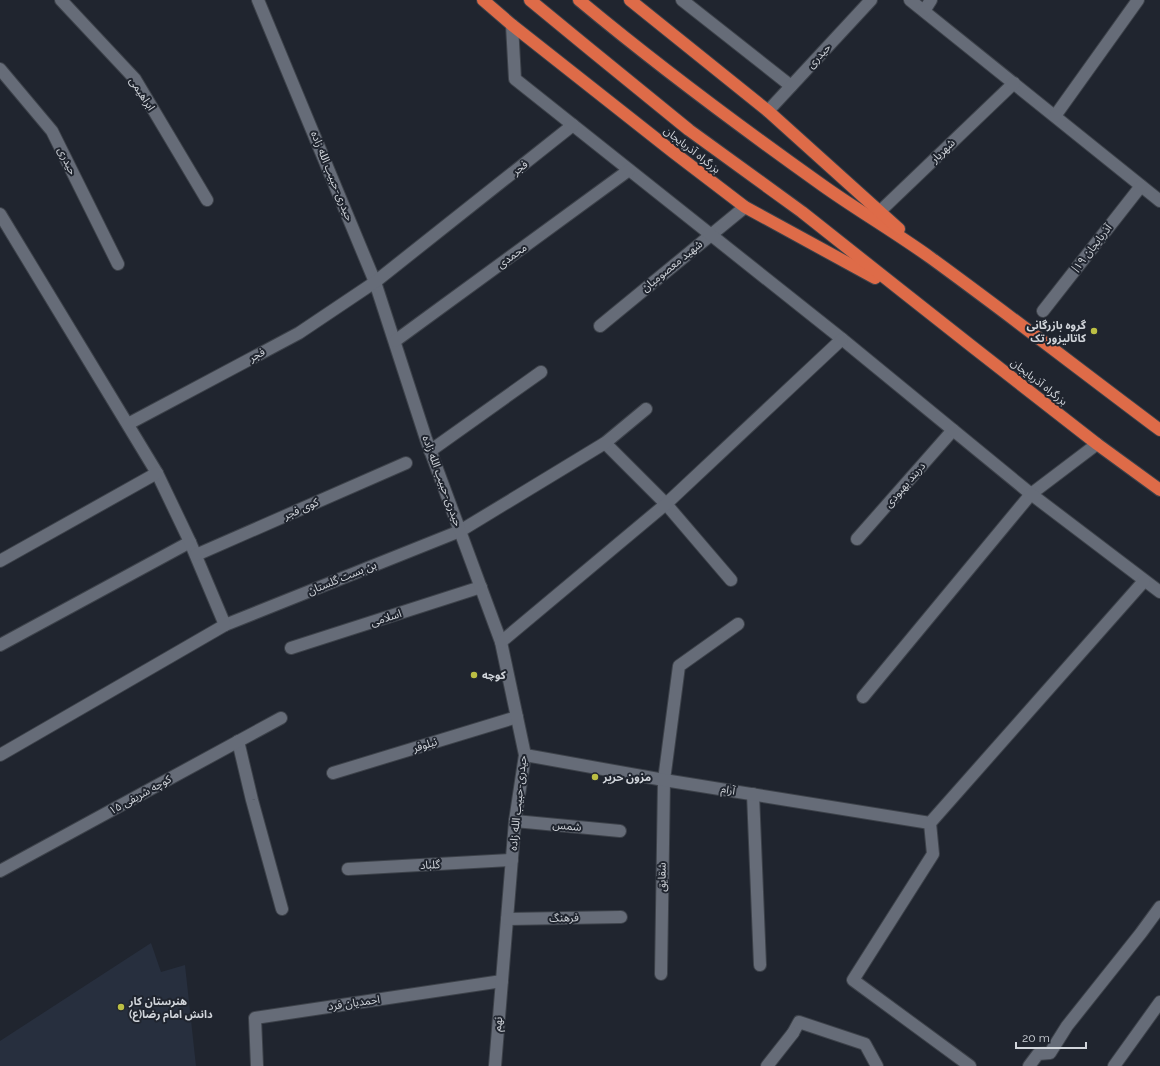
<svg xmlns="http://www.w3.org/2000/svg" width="1160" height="1066" font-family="Raleway,'Noto Sans Arabic',sans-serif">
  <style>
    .built { fill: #272f3e }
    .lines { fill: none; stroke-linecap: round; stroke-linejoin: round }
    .lane-casing { stroke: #3d424a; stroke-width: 14 }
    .street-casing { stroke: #3d424a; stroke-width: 14 }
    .highway-casing { stroke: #3d424a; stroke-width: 14 }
    .lane { stroke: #666c78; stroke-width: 12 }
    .street { stroke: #666c78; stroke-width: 12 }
    .highway { stroke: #de6b48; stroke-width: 12 }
    .poi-dot { fill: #bcbf44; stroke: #20252f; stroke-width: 1.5 }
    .labels { text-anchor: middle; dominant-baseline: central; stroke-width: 4; stroke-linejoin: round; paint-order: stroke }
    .street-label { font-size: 11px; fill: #d1d5db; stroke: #20252f }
    .poi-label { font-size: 11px; font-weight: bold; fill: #d1d5db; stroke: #20252f; text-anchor: start }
  </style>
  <rect width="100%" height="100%" fill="#20252f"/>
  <polygon class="built" points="151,943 161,972 185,965 196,1066 0,1066 0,1041"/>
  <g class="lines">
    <defs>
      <g id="lane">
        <polyline points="61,0 135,79 207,200"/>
        <polyline points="682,0 791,86"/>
        <polyline points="910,0 1160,201"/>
        <polyline points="924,11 931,0"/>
        <polyline points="0,69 52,131 118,264"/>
        <polyline points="768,111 871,0"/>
        <polyline points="1055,116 1138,0"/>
        <polyline points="873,218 1014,83"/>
        <polyline points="1043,311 1141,186"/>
        <polyline points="600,326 745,207"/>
        <polyline points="605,443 666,504 731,580"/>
        <polyline points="430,451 541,372"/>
        <polyline points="857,539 953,430"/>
        <polyline points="225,625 460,531 605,443 646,409"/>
        <polyline points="0,645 190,542"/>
        <polyline points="291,648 481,587"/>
        <polyline points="238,741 252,800 282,909"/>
        <polyline points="333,773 517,717"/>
        <polyline points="753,794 760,965"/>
        <polyline points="930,823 933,854 853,980 970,1066"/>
        <polyline points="661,974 664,780 679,666 738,624"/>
        <polyline points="793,1033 799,1022 865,1044 877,1066"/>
        <polyline points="257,1066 255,1018 502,981"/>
        <polyline points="1029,1066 1038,1054 1050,1053 1067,1026 1141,933 1160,907"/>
        <polyline points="1114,1066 1160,1002"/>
      </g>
      <g id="street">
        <polyline points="258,0 375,282 426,439 501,642 525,755 515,821 495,1066"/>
        <polyline points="512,25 515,79 842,339 1031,494 1097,444"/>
        <polyline points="0,214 157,473 190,542 225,625 0,755"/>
        <polyline points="395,341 629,170"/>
        <polyline points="128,424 299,333 375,282 573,125"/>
        <polyline points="196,555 406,463"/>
        <polyline points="0,561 157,473"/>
        <polyline points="501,642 666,504 842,339"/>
        <polyline points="863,697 1031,494 1160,592"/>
        <polyline points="525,755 664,780 930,823 1144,581"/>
        <polyline points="515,821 620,831"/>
        <polyline points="348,869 512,860"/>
        <polyline points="0,871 281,718"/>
        <polyline points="507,919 621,917"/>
        <polyline points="767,1066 793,1033"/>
      </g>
      <g id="highway">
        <polyline points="483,0 512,25 673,152 745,207 875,278"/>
        <polyline points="530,0 592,51 689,130 802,212 903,292 974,348 1097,444 1160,490"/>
        <path d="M579 0C657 65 739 126 822 185 857 210 895 232 931 258 1008 314 1084 373 1160 430"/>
        <polyline points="630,0 768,111 899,229"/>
      </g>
    </defs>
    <use href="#lane" class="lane-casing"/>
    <use href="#street" class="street-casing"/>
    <use href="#highway" class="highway-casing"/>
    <use href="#lane" class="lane"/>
    <use href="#street" class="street"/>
    <use href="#highway" class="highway"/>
  </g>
  <g class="poi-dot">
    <circle cx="1094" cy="331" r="4"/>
    <circle cx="474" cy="675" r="4"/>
    <circle cx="595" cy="777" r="4"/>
    <circle cx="121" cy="1007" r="4"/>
  </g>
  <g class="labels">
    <g class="street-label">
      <text transform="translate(819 56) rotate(-47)">حیدری</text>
      <text transform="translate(142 94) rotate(57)">ابراهیمی</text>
      <text transform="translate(692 150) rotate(38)">بزرگراه آذربایجان</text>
      <text transform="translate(943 151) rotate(-44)">شهریار</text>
      <text transform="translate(67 161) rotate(64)">حیدری</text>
      <text transform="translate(520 168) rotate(-38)">فجر</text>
      <text transform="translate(332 176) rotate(68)">حیدری-حبیب الله زاده</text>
      <text transform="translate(1092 248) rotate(-52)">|آذربایجان ۱۹</text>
      <text transform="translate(512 256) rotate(-36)">محمدی</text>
      <text transform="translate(672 266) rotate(-39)">شهید معصومیان</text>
      <text transform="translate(257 355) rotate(-28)">فجر</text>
      <text transform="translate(1039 382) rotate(38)">بزرگراه آذربایجان</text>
      <text transform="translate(442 481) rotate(70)">حیدری-حبیب الله زاده</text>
      <text transform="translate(905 485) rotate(-49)">دربند بهبودی</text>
      <text transform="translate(301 509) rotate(-24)">کوی فجر</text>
      <text transform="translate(342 578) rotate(-22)">بن بست گلستان</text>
      <text transform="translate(386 618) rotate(-18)">اسلامی</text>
      <text transform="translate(425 745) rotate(-17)">نیلوفر</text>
      <text transform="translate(728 790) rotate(9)">آرام</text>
      <text transform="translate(140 795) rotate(-29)">کوچه شریفی ۱۵</text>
      <text transform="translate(518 803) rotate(-84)">حیدری-حبیب الله زاده</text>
      <text transform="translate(567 826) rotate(6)">شمس</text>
      <text transform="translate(430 865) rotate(-3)">گلباد</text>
      <text transform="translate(662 877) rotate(-89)">شقایق</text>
      <text transform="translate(564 918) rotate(-1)">فرهنگ</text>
      <text transform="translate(354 1003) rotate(-8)">احمدیان فرد</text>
      <text transform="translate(498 1024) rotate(-85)">نهم</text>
    </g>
    <g class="poi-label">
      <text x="1086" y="325" text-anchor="end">گروه بازرگانی<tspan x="1086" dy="13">کاتالیزور تک</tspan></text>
      <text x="482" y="675">کوچه</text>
      <text x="603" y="777">مزون حریر</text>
      <text x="129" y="1001">هنرستان کار<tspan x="129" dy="13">دانش امام رضا(ع)</tspan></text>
    </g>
  </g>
  <path d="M1016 1042v6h70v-6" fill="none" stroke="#d1d5db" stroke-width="2"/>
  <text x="1022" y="1042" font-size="12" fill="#d1d5db" stroke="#20252f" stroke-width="3" paint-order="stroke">20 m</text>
</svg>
